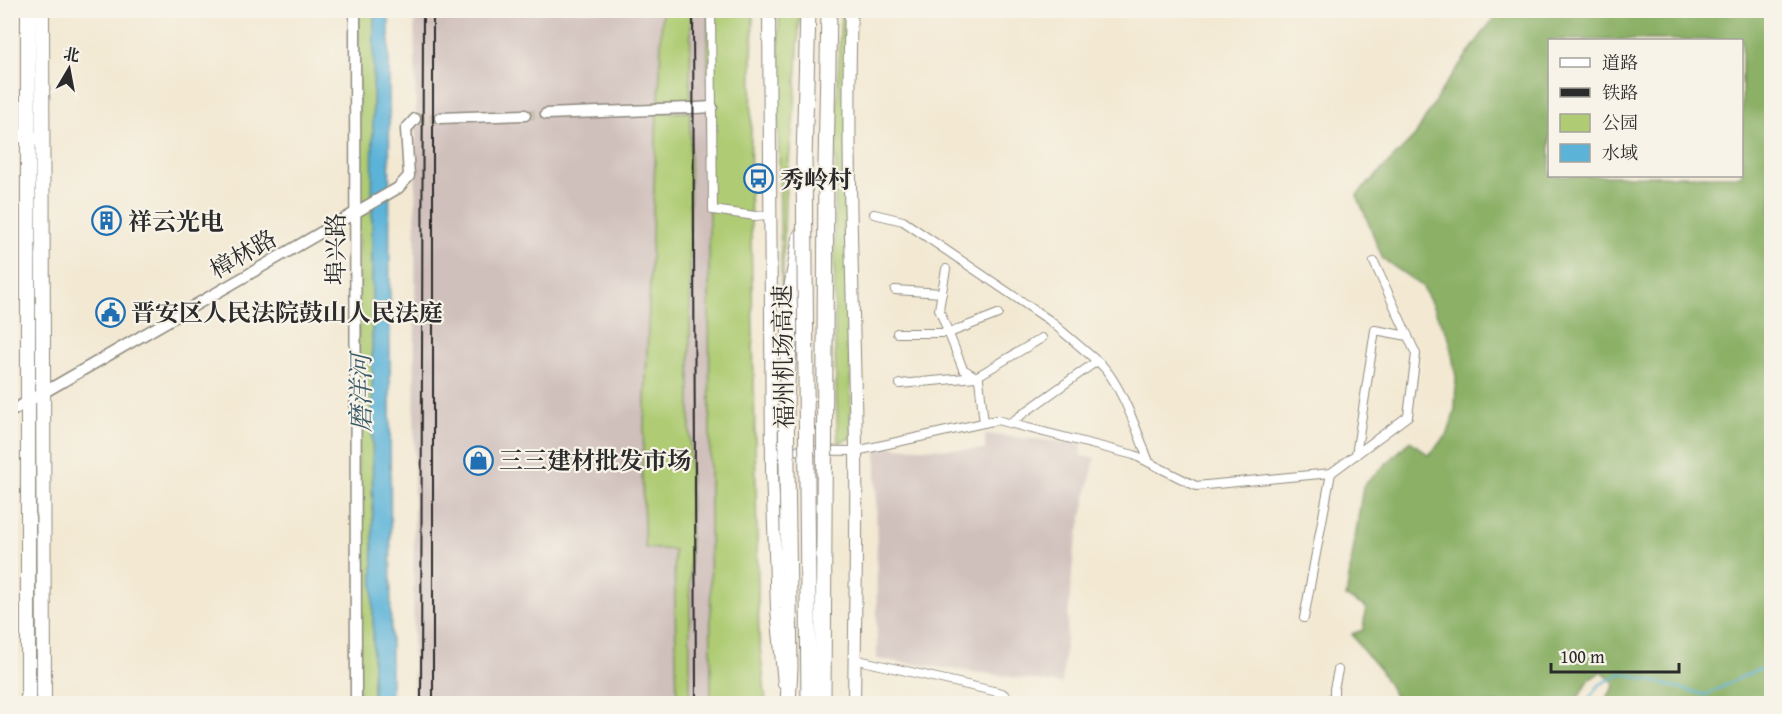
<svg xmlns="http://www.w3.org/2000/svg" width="1782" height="714" font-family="'Gentium Book Plus','Noto Serif SC',serif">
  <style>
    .industrial { fill: #d0c0bc }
    .green { fill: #afcc74; stroke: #6d7c50; stroke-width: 1.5 }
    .forest { fill: #8bb066; stroke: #5b6e48; stroke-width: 1.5; fill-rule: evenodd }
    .water { fill: #5bb3d8; stroke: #436f82; stroke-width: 1.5 }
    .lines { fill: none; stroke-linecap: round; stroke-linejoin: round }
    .stream { stroke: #5bb3d8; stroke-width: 2 }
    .tertiary-tunnel { stroke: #cbc3b1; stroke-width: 10; stroke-dasharray: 10 5; stroke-linecap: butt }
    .minor-casing { stroke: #8f8a7f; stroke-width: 10 }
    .tertiary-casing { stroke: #8f8a7f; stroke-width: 13 }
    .secondary-casing { stroke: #8f8a7f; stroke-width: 14 }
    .primary-casing { stroke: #8f8a7f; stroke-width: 16 }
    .motorway-casing { stroke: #8f8a7f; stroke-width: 17 }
    .minor { stroke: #fff; stroke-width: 8 }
    .tertiary { stroke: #fff; stroke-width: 10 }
    .secondary { stroke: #fff; stroke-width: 12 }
    .primary { stroke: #fff; stroke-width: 14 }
    .motorway { stroke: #fff; stroke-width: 15 }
    .rail { stroke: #2b2b2b; stroke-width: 2 }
    .motorway-bridge-casing { stroke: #8f8a7f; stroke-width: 17; stroke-linecap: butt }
    .motorway-bridge { stroke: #fff; stroke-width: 15 }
    .labels { text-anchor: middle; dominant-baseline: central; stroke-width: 4.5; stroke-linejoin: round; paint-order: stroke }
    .poi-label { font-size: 24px; font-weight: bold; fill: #2b2b2b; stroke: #f7f3e8; text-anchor: start }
    .street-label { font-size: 24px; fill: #2b2b2b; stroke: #f7f3e8 }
    .water-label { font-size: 26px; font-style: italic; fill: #3c5b68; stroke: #f7f3e8 }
  </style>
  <rect width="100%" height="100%" fill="#f7f3e8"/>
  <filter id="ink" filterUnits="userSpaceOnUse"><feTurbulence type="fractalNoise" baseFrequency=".0167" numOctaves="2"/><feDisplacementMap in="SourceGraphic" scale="12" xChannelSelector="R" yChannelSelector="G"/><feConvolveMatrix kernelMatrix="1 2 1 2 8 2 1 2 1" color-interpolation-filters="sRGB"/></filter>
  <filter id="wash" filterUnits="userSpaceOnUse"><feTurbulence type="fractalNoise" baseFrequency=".008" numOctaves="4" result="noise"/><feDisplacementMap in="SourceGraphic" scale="24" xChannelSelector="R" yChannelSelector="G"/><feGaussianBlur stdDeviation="1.35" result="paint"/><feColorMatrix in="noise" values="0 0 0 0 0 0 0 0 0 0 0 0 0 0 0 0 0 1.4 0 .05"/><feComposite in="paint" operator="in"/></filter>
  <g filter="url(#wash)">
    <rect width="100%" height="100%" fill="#f3e9d3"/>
    <g class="industrial">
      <polygon points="414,11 708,11 711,703 413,704 416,111"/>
      <polygon points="985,434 1082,444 1081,456 1095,458 1074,553 1062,684 877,659 876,449 887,447 985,450"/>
    </g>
    <g class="green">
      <path d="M848 10 851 438 838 443C832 301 834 153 841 11Z"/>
      <polygon points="358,11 374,11 372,222 373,704 358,703"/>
      <polygon points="662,11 691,11 690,101 659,101"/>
      <polygon points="708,11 753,11 750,184 759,638 766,703 711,703"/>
      <polygon points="779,11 800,11 795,103 785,198 782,308 778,119"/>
      <polygon points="690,112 690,703 677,703 674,550 645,548 642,475 657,113"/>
    </g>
    <path class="forest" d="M1499 11H1771V703H1604L1615 684 1602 671 1589 680 1578 698 1552 704 1399 703 1380 670 1360 647 1352 634 1363 630 1366 607 1346 597 1363 486 1410 441 1429 455 1448 434 1455 409 1456 377 1449 338 1422 286 1383 259 1357 195 1415 136 1443 88ZM1550 40H1742V176H1550Z"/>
    <polygon class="water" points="374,11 389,11 391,704 373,703 372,222"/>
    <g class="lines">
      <polyline class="stream" points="1585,704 1599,685 1621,673 1706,695 1756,670 1772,668"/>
    </g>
  </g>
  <g filter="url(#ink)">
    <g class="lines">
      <g class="tertiary-tunnel">
        <polyline points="525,115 546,114"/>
        <polyline points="415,119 440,118"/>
      </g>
      <defs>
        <g id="minor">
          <polyline points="711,10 713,210 755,216 769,215"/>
          <polyline points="874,214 903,221 1049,320 1097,361"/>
          <polyline points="946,269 939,309 963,369 979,379 984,423"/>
          <polyline points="895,290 942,293"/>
          <polyline points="897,333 949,333 998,314"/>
          <polyline points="900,384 976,377 1042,338"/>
          <path d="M1010 423 1097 361C1119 377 1139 436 1149 462"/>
          <polyline points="772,450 856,451 997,420 1134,455 1196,486 1331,473"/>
          <polyline points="1356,455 1375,330 1408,336"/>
          <polyline points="1304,618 1331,473 1408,416 1416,354 1374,262"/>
          <polyline points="854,659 1002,693 1016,704"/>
          <polyline points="1309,704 1334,698"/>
          <polyline points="1334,704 1334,689 1338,670"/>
        </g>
        <g id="tertiary">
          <polyline points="355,10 356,704"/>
          <polyline points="696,108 712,107"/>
          <polyline points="658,109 691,108"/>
          <polyline points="546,114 653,110"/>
          <polyline points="440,118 525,115"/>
          <polyline points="10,412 398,188 409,176 406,129 415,119"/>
        </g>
        <g id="secondary">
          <polyline points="769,10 772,470 777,609 784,684"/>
          <path d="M851 10C846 157 854 303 856 450 857 534 855 619 854 704"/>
          <polyline points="10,134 41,140"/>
        </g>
        <g id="primary">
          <polyline points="28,10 28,704"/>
          <polyline points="42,10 44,704"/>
        </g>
        <g id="motorway">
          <polyline points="786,402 792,286 801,235"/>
          <polyline points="788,704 790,667 788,532"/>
        </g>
      </defs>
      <use href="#minor" class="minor-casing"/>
      <use href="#tertiary" class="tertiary-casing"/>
      <use href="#secondary" class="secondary-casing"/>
      <use href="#primary" class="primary-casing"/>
      <use href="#motorway" class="motorway-casing"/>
      <use href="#minor" class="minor"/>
      <use href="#tertiary" class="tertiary"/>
      <use href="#secondary" class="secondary"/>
      <use href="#primary" class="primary"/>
      <use href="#motorway" class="motorway"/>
      <g class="rail">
        <polyline points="693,10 696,704"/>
        <polyline points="421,704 423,10"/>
        <polyline points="433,704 433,10"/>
      </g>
      <defs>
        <g id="motorway-bridge">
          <polyline points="808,10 804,159 809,704"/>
          <polyline points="786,402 788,532"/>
          <polyline points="823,704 826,167 829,10"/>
        </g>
      </defs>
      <use href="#motorway-bridge" class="motorway-bridge-casing"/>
      <use href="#motorway-bridge" class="motorway-bridge"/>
    </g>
  </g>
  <defs>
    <symbol id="bus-ring" viewBox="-11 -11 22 22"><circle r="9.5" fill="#f7f3e8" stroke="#1f6fb2" stroke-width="1.5"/><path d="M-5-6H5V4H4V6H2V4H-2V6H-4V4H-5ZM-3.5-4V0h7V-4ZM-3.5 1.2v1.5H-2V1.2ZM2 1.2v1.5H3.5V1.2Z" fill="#1f6fb2"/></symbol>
    <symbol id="building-ring" viewBox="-11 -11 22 22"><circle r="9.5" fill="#f7f3e8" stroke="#1f6fb2" stroke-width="1.5"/><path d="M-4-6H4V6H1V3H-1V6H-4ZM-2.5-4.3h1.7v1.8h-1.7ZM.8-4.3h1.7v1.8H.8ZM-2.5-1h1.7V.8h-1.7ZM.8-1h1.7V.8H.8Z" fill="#1f6fb2"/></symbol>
    <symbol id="civic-ring" viewBox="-11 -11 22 22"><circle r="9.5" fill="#f7f3e8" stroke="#1f6fb2" stroke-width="1.5"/><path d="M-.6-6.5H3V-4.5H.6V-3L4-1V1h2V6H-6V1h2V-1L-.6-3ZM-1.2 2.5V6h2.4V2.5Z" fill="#1f6fb2"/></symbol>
    <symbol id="shop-ring" viewBox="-11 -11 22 22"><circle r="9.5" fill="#f7f3e8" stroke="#1f6fb2" stroke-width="1.5"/><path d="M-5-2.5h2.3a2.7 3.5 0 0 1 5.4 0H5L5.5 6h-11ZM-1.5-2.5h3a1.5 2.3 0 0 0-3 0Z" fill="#1f6fb2"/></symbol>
  </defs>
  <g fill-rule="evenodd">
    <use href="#bus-ring" x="742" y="162" width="33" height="33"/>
    <use href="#building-ring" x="90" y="204" width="33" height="33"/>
    <use href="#civic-ring" x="94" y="296" width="33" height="33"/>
    <use href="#shop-ring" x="462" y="444" width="33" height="33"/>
  </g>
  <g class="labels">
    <g class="poi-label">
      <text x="780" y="179">秀岭村</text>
      <text x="128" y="221">祥云光电</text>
      <text x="131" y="312">晋安区人民法院鼓山人民法庭</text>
      <text x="499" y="460">三三建材批发市场</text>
    </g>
    <g class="street-label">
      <text transform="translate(335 249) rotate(-90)">埠兴路</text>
      <text transform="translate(243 254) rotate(-30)">樟林路</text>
      <text transform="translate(783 357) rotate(-91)">福州机场高速</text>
    </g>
    <g class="water-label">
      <text transform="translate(360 393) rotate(-90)">磨洋河</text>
    </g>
  </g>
  <rect width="1782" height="714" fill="none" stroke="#f7f3e8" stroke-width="36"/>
  <rect x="1548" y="39" width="195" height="138" fill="#f7f3e8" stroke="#a5a39c" stroke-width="1.5"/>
  <rect x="1560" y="58" width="30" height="9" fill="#ffffff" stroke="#a5a39c" stroke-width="1.5"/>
  <text x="1602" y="69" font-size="18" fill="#2b2b2b">道路</text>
  <rect x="1560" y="88" width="30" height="9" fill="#2b2b2b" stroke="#a5a39c" stroke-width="1.5"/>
  <text x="1602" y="99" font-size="18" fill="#2b2b2b">铁路</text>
  <rect x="1560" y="114" width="30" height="18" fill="#afcc74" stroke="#a5a39c" stroke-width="1.5"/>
  <text x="1602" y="129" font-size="18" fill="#2b2b2b">公园</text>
  <rect x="1560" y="144" width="30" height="18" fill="#5bb3d8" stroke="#a5a39c" stroke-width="1.5"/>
  <text x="1602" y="159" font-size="18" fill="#2b2b2b">水域</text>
  <g transform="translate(69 69) rotate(10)" stroke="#f7f3e8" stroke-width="4.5" paint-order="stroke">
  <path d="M0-4.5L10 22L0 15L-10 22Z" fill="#2b2b2b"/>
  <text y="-9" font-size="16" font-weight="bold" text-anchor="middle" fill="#2b2b2b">北</text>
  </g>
  <path d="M1551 663v9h128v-9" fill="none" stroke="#2b2b2b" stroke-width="3"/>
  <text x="1560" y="663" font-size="18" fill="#2b2b2b" stroke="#f7f3e8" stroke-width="4.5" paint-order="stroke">100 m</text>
</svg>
